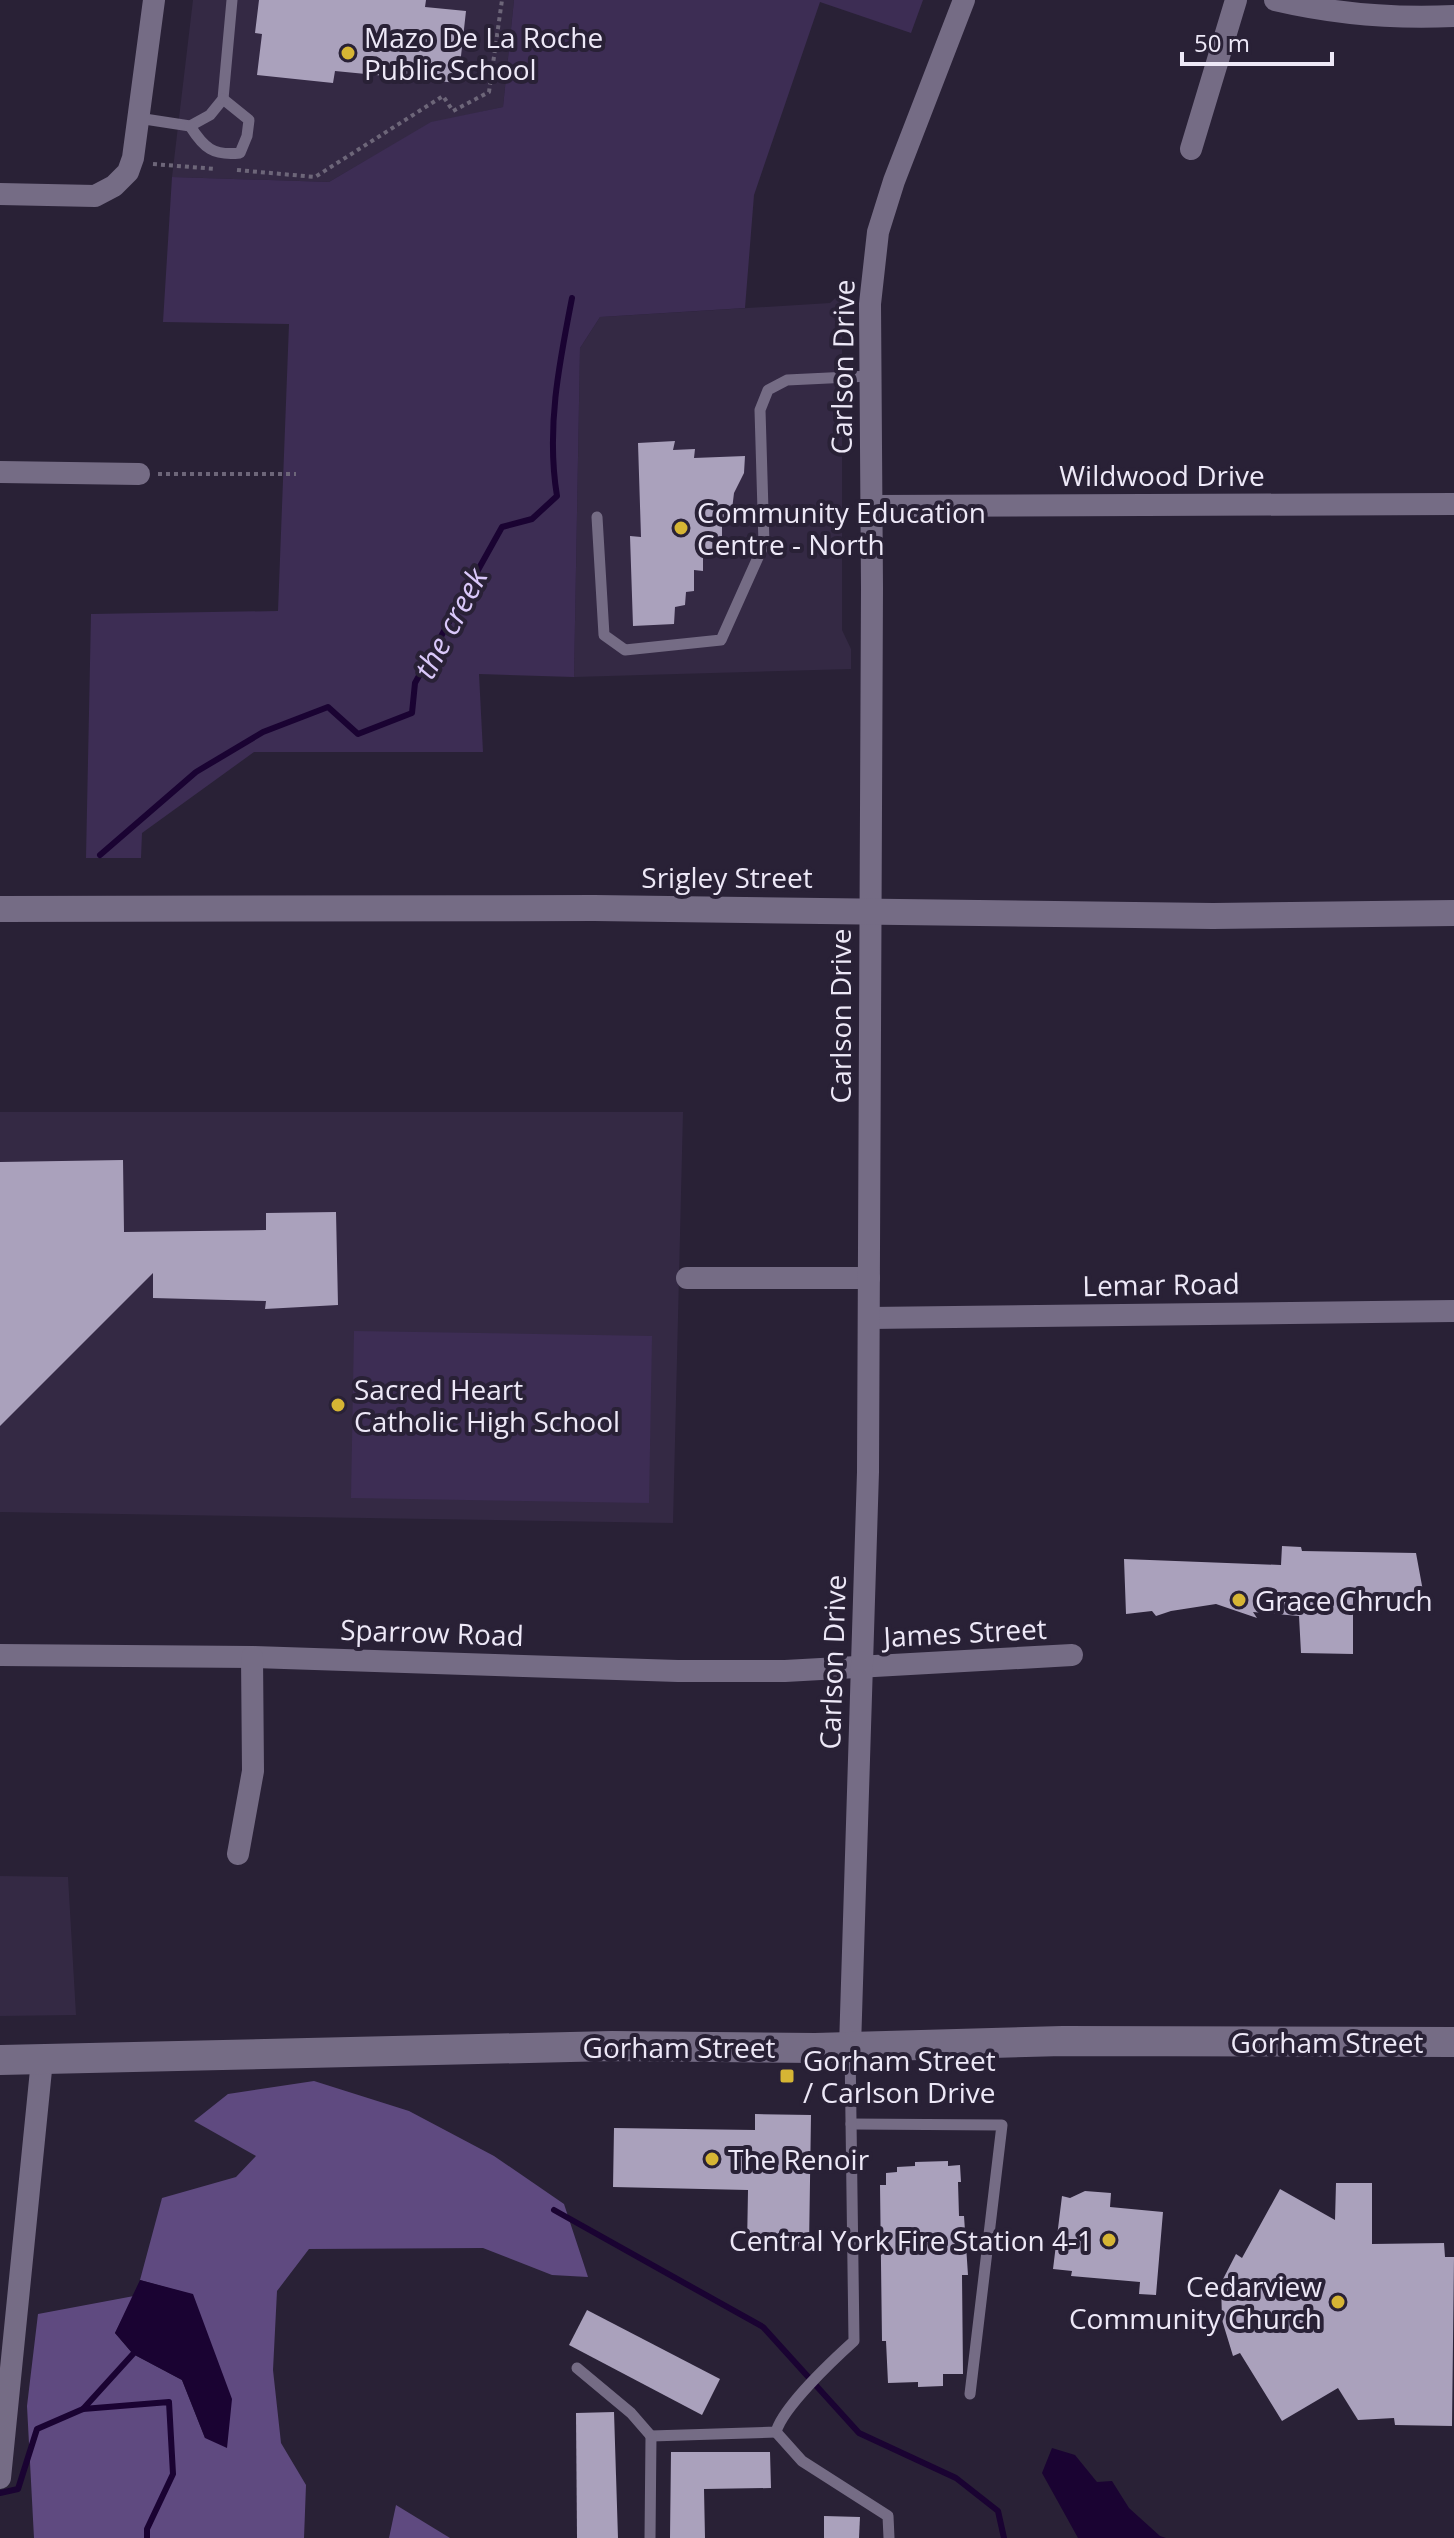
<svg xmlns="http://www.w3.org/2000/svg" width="1454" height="2538" font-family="'Open Sans',sans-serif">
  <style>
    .built { fill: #342944 }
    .green { fill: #3d2d54 }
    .forest { fill: #5f4a80 }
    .water { fill: #1a0332 }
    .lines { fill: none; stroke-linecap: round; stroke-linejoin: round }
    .stream { stroke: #1a0332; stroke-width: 6 }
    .building { fill: #aaa1bc }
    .path { stroke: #6d6679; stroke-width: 4; stroke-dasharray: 4 4; stroke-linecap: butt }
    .service { stroke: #756c85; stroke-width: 11 }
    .minor { stroke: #756c85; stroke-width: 22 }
    .tertiary { stroke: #756c85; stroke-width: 26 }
    .secondary { stroke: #756c85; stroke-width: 30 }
    .poi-dot { fill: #d6b534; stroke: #292136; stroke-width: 3 }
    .labels { text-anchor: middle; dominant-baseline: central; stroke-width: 8; stroke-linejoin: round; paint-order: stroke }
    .poi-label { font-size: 28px; fill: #ede8f7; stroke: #292136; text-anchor: start }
    .street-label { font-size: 28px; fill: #ede8f7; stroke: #292136 }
    .water-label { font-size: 30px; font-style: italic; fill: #dac8fa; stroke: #292136 }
  </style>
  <rect width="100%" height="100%" fill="#292136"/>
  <g class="built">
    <polygon points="193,0 514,0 503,107 431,123 329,182 172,177"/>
    <polygon points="842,292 842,630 851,649 851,669 574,677 580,348 600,317 830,303"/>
    <polygon points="0,1112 683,1112 673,1523 0,1512"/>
    <polygon points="0,1876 68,1877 76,2015 0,2016"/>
  </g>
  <g class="green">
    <polygon points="514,0 923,0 911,33 820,2 754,195 745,308 600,317 580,348 574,677 479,674 483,752 254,752 142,833 141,858 86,858 91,614 278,611 289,324 163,322 172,177 329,182 431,122 503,107"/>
    <polygon points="354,1331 652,1336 649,1503 351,1498"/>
  </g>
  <g class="forest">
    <polygon points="314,2081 409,2111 494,2156 564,2204 588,2277 552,2275 483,2248 309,2249 277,2291 273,2370 281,2443 306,2485 304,2538 34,2538 27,2406 38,2314 134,2296 115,2333 133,2354 182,2380 205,2438 193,2295 140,2280 162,2198 236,2177 256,2156 194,2121 228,2094"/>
    <polygon points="396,2505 450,2538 389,2538"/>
  </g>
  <g class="water">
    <polygon points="140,2280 193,2294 232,2399 227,2448 205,2438 182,2380 133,2354 115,2333"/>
    <polygon points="1052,2448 1075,2455 1097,2482 1112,2481 1129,2508 1160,2536 1166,2538 1078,2538 1042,2473"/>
  </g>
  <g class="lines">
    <g class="stream">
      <path d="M100 855 196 772 263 732 328 707 358 734 412 713 415 683 502 527 532 519 557 496C546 429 559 364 572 298"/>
      <polyline points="554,2210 763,2327 859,2433 956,2478 998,2511 1004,2538"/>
      <polyline points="83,2409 133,2354"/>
      <polyline points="0,2493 18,2489 37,2429 83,2409 169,2402 173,2474 147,2529 147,2538"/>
    </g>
  </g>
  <g class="building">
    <polygon points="259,0 426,0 425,7 466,11 458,83 335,71 333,83 257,75 262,34 255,33"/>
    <polygon points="675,441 673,450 695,449 694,458 745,456 744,473 734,493 731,518 722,520 722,536 712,537 713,554 703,554 703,571 694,570 694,591 686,592 685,605 675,607 674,624 633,626 630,536 641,537 638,443"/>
    <polygon points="123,1160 124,1232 266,1230 266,1213 336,1212 338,1305 265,1309 266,1301 153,1298 153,1273 0,1426 0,1162"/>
    <polygon points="1282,1546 1301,1547 1302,1551 1416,1553 1425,1602 1353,1598 1353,1654 1301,1653 1299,1616 1253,1612 1257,1618 1216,1604 1171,1611 1156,1616 1152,1611 1126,1614 1124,1559 1281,1565"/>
    <polygon points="755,2114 811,2115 809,2247 747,2246 748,2190 613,2187 614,2128 755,2130"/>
    <polygon points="948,2161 948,2166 960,2165 961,2182 958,2182 959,2216 964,2216 968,2275 962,2275 963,2374 943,2374 943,2386 918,2387 918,2382 888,2383 886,2341 882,2341 880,2185 886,2185 886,2173 897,2172 897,2167 915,2166 915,2162"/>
    <polygon points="1336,2183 1372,2183 1372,2244 1444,2243 1445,2257 1454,2257 1452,2426 1395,2425 1394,2418 1358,2420 1338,2388 1282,2421 1240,2353 1233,2356 1222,2320 1221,2283 1236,2254 1242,2258 1280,2189 1335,2220"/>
    <polygon points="1085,2191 1111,2193 1110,2207 1163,2212 1156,2295 1139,2294 1140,2282 1071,2276 1072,2271 1053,2269 1062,2196 1070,2198"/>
    <polygon points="587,2310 720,2379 702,2415 569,2345"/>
    <polygon points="614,2412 618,2538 577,2538 576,2413"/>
    <polygon points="671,2452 770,2452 771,2488 704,2489 705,2538 670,2538"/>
    <polygon points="824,2516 860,2517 859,2538 824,2538"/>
  </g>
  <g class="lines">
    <g class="path">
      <polyline points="153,164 216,169"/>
      <polyline points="237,170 315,177 443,96 453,111 489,92 502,0"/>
      <polyline points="158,474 296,474"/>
    </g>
    <g class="service">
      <polyline points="138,118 190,126 210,115 223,99 232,0"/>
      <path d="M190 126C204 148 213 156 240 153L247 136 249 120 223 99"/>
      <polyline points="597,517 604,635 625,650 721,640 764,544 760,410 768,390 787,380 870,376"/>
      <polyline points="851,2124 1002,2125 970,2394"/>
      <polyline points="577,2368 631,2413 651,2436"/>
      <polyline points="776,2432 802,2461 888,2516 889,2538"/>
      <path d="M651 2436 776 2432C783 2407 833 2360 854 2341L850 2047"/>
      <polyline points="650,2538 651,2436"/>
    </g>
    <g class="minor">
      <path d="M1275 0C1335 14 1393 19 1454 16"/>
      <polyline points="1191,149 1236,0"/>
      <polyline points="0,194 95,196 114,186 128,172 133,158 154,0"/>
      <polyline points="0,472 139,474"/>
      <polyline points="870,506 1454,504"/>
      <polyline points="687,1278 869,1278"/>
      <polyline points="869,1318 1454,1311"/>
      <polyline points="0,1655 252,1657 678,1671 785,1671 1072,1655"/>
      <polyline points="238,1854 253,1771 252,1657"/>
      <polyline points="850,2047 868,1472 872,588 870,304 878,232 894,181 964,0"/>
      <polyline points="0,2478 42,2060"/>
    </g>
    <polyline class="tertiary" points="0,909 594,908 1213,916 1454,913"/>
    <polyline class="secondary" points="0,2060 612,2046 815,2048 1063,2041 1454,2042"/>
  </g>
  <g class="poi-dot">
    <circle cx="348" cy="53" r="8"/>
    <circle cx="681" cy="528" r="8"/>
    <circle cx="338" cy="1405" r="8"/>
    <circle cx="1239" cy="1600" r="8"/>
    <rect x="779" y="2068" width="16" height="16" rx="4"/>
    <circle cx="712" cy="2159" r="8"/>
    <circle cx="1109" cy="2240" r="8"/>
    <circle cx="1338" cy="2302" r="8"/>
  </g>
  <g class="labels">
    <g class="poi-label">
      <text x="364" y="37">Mazo De La Roche<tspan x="364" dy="32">Public School</tspan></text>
      <text x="697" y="512">Community Education<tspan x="697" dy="32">Centre - North</tspan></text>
      <text x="354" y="1389">Sacred Heart<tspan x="354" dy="32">Catholic High School</tspan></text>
      <text x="1255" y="1600">Grace Chruch</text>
      <text x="803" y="2060">Gorham Street<tspan x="803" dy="32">/ Carlson Drive</tspan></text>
      <text x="728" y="2159">The Renoir</text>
      <text x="1093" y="2240" text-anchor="end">Central York Fire Station 4-1</text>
      <text x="1322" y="2286" text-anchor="end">Cedarview<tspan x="1322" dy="32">Community Church</tspan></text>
    </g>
    <g class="street-label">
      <text transform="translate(842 367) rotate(-89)">Carlson Drive</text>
      <text x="1162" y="475">Wildwood Drive</text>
      <text x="727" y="877">Srigley Street</text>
      <text transform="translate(840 1016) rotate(-90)">Carlson Drive</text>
      <text transform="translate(1161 1284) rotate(-1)">Lemar Road</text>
      <text transform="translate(432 1632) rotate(2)">Sparrow Road</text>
      <text transform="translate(965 1632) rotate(-3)">James Street</text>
      <text transform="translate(832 1662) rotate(-88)">Carlson Drive</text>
      <text x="1327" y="2042">Gorham Street</text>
      <text x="679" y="2047">Gorham Street</text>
    </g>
    <g class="water-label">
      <text transform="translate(450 623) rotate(-62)">the creek</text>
    </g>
  </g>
  <path d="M1182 52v12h150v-12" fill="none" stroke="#ede8f7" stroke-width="4"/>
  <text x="1194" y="52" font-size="24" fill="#ede8f7" stroke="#292136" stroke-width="6" paint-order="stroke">50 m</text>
</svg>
